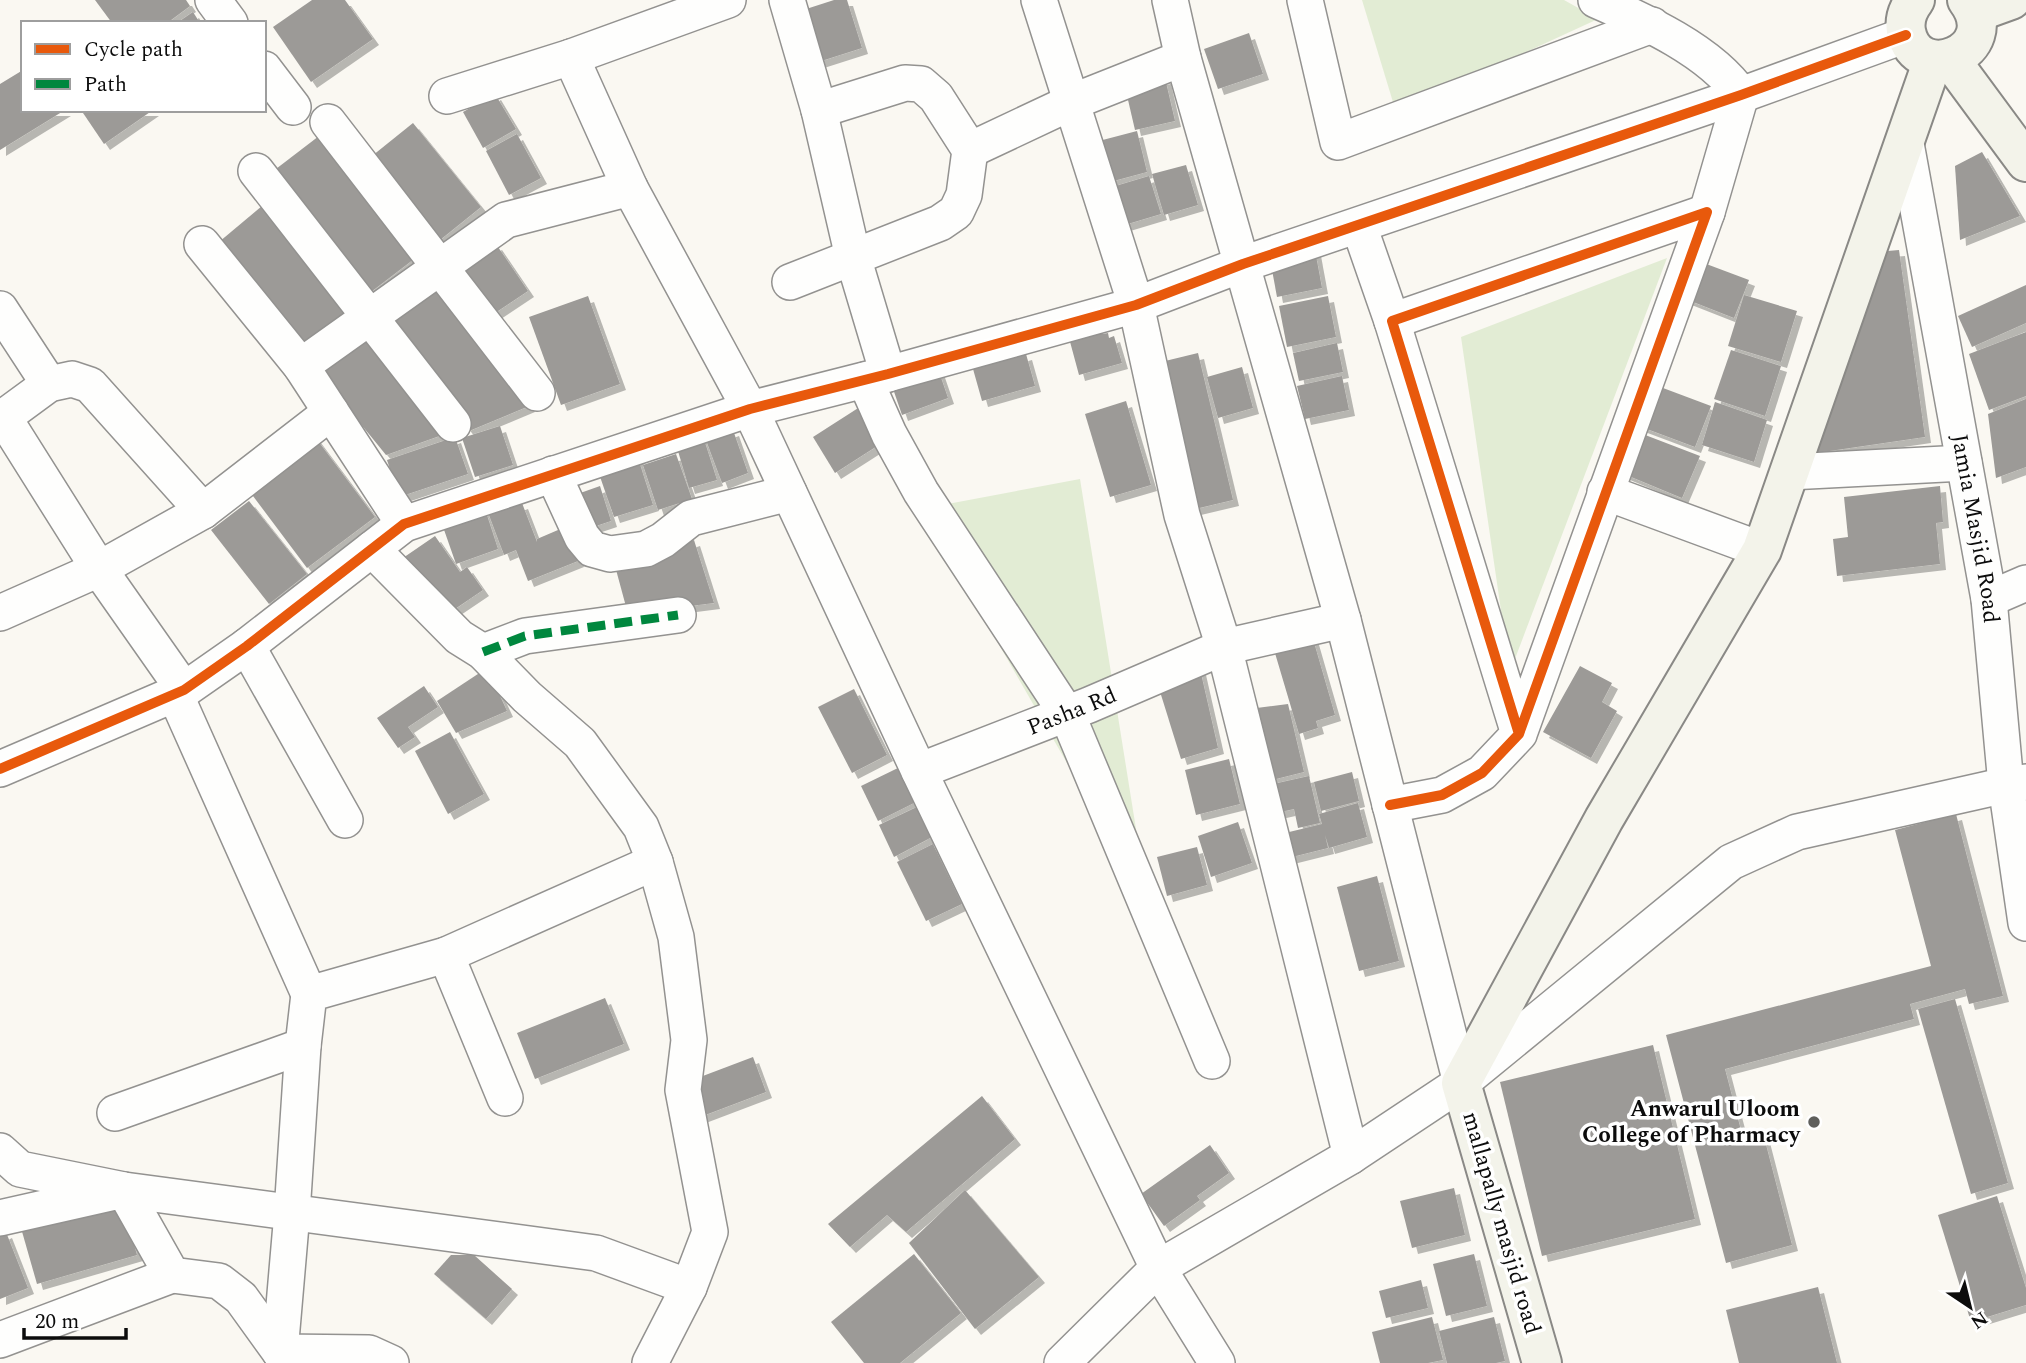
<svg xmlns="http://www.w3.org/2000/svg" width="2026" height="1363" font-family="Spectral,serif">
  <style>
    .green { fill: #e2ecd4 }
    .building { fill: #9c9a97; filter: url(#shadow) }
    .lines { fill: none; stroke-linecap: round; stroke-linejoin: round }
    .street-casing { stroke: #939290; stroke-width: 38 }
    .secondary-casing { stroke: #8a8986; stroke-width: 42 }
    .street { stroke: #fefefd; stroke-width: 35 }
    .secondary { stroke: #f3f3ea; stroke-width: 38 }
    .quiet { stroke: #00873e; stroke-width: 9; stroke-dasharray: 18 9; stroke-linecap: butt }
    .cycleway-casing { stroke: #fff; stroke-width: 15 }
    .cycleway { stroke: #e8590c; stroke-width: 10 }
    .poi-dot { fill: #5f5f5c; stroke: #fff; stroke-width: 2.5 }
    .labels { text-anchor: middle; dominant-baseline: central; stroke-width: 7; stroke-linejoin: round; paint-order: stroke }
    .street-label { font-size: 23px; fill: #0c0c0c; stroke: #fff }
    .poi-label { font-size: 23px; font-weight: bold; fill: #0c0c0c; stroke: #fff; text-anchor: end }
  </style>
  <defs>
    <filter id="shadow"><feDropShadow dx="6" dy="6" stdDeviation="0" flood-color="#0004"/></filter>
  </defs>
  <rect width="100%" height="100%" fill="#faf8f2"/>
  <g class="green">
    <polygon points="1362,0 1564,0 1598,19 1396,112"/>
    <polygon points="1667,258 1510,672 1461,337"/>
    <polygon points="1080,479 1148,904 921,509"/>
  </g>
  <g class="building">
    <polygon points="95,0 186,0 190,6 167,23 112,23"/>
    <polygon points="312,0 345,0 373,39 311,82 273,27"/>
    <polygon points="834,0 847,0 862,48 815,63 800,11"/>
    <polygon points="193,12 200,23 177,23"/>
    <polygon points="1249,33 1263,74 1218,89 1204,49"/>
    <polygon points="23,70 23,110 65,110 0,150 0,84"/>
    <polygon points="1165,78 1175,121 1135,130 1125,87"/>
    <polygon points="495,94 516,129 483,148 463,112"/>
    <polygon points="81,110 153,110 104,144"/>
    <polygon points="413,123 481,207 435,244 367,160"/>
    <polygon points="1137,131 1147,172 1106,183 1095,142"/>
    <polygon points="517,134 541,178 509,195 486,151"/>
    <polygon points="319,136 414,259 367,295 272,172"/>
    <polygon points="1982,152 2020,216 1960,240 1955,166"/>
    <polygon points="1186,165 1198,205 1164,215 1152,174"/>
    <polygon points="1149,176 1161,214 1121,226 1109,188"/>
    <polygon points="262,206 350,311 307,347 219,242"/>
    <polygon points="496,244 528,291 489,317 457,270"/>
    <polygon points="1315,250 1322,288 1277,297 1270,259"/>
    <polygon points="1899,250 1925,437 1809,454 1876,252"/>
    <polygon points="1693,259 1749,280 1734,318 1678,296"/>
    <polygon points="435,282 529,406 469,431 383,321"/>
    <polygon points="2026,285 2026,323 1972,347 1958,316"/>
    <polygon points="1744,295 1797,311 1781,362 1728,346"/>
    <polygon points="588,296 620,384 561,405 529,317"/>
    <polygon points="1328,296 1336,337 1287,347 1279,306"/>
    <polygon points="365,331 445,434 386,455 316,369"/>
    <polygon points="1101,332 1102,334 1108,333 1109,338 1114,336 1122,363 1079,375 1069,338"/>
    <polygon points="2026,332 2026,396 1989,410 1969,354"/>
    <polygon points="1337,343 1343,372 1299,381 1293,353"/>
    <polygon points="1731,350 1781,366 1765,416 1714,399"/>
    <polygon points="1198,353 1233,500 1195,509 1161,362"/>
    <polygon points="1026,354 1035,386 982,401 973,369"/>
    <polygon points="937,366 948,398 902,415 891,383"/>
    <polygon points="1242,367 1253,408 1218,418 1207,377"/>
    <polygon points="1342,376 1349,410 1305,419 1297,386"/>
    <polygon points="1655,385 1711,406 1695,447 1639,426"/>
    <polygon points="2026,399 2026,467 1996,478 1988,414"/>
    <polygon points="1126,401 1151,485 1110,497 1085,414"/>
    <polygon points="1715,402 1767,420 1754,462 1702,445"/>
    <polygon points="866,403 888,439 835,473 813,437"/>
    <polygon points="500,426 513,465 475,477 462,438"/>
    <polygon points="733,430 748,473 722,483 706,440"/>
    <polygon points="312,433 375,517 307,568 244,484"/>
    <polygon points="702,433 717,480 689,488 675,441"/>
    <polygon points="1640,433 1700,456 1682,498 1624,474"/>
    <polygon points="455,437 468,474 399,497 387,460"/>
    <polygon points="676,454 692,499 658,510 643,465"/>
    <polygon points="637,455 653,505 614,517 597,468"/>
    <polygon points="600,486 611,521 581,531 569,497"/>
    <polygon points="1940,486 1943,522 1936,523 1940,564 1837,576 1833,539 1848,537 1844,497"/>
    <polygon points="249,501 307,574 269,604 211,530"/>
    <polygon points="522,503 537,542 537,539 565,527 578,561 528,581 516,550 504,555 489,515"/>
    <polygon points="485,509 498,549 456,564 442,524"/>
    <polygon points="435,536 460,572 467,567 483,590 446,615 400,560"/>
    <polygon points="694,540 714,603 628,614 615,566"/>
    <polygon points="1311,632 1335,715 1316,721 1318,728 1299,734 1272,643"/>
    <polygon points="1580,666 1612,683 1602,702 1617,711 1591,758 1543,732"/>
    <polygon points="487,668 507,711 456,733 437,701"/>
    <polygon points="1200,669 1218,748 1181,759 1157,682"/>
    <polygon points="424,686 438,707 408,727 415,737 398,748 377,718"/>
    <polygon points="854,689 887,755 852,773 818,707"/>
    <polygon points="1288,704 1304,772 1268,781 1249,709"/>
    <polygon points="450,732 484,794 448,814 415,751"/>
    <polygon points="1229,759 1240,804 1196,815 1185,770"/>
    <polygon points="900,767 916,802 878,821 861,786"/>
    <polygon points="1352,772 1359,801 1321,811 1314,782"/>
    <polygon points="1309,776 1320,823 1298,828 1294,809 1276,813 1269,785"/>
    <polygon points="1358,803 1367,837 1329,848 1325,835 1328,848 1288,858 1281,834 1322,824 1319,814"/>
    <polygon points="917,807 932,837 894,857 879,825"/>
    <polygon points="1956,814 2003,996 1969,1004 1965,989 1910,1004 1914,1019 1725,1069 1743,1138 1763,1133 1792,1245 1726,1263 1666,1035 1931,966 1895,830"/>
    <polygon points="1238,822 1252,863 1211,877 1198,836"/>
    <polygon points="933,844 962,904 926,921 897,862"/>
    <polygon points="1197,847 1207,885 1167,896 1157,857"/>
    <polygon points="1377,876 1399,961 1359,971 1337,887"/>
    <polygon points="605,998 624,1044 535,1079 517,1033"/>
    <polygon points="1955,999 2008,1183 1971,1194 1918,1009"/>
    <polygon points="1653,1045 1695,1219 1542,1256 1500,1082"/>
    <polygon points="753,1057 766,1092 700,1117 687,1082"/>
    <polygon points="982,1096 1015,1139 906,1232 887,1215 850,1247 828,1224"/>
    <polygon points="1210,1145 1229,1173 1197,1196 1200,1200 1164,1226 1141,1194"/>
    <polygon points="1454,1188 1465,1235 1412,1248 1400,1201"/>
    <polygon points="965,1190 1039,1277 975,1329 909,1243"/>
    <polygon points="1997,1196 2026,1288 2026,1305 1971,1322 1938,1215"/>
    <polygon points="121,1199 137,1255 37,1284 21,1228"/>
    <polygon points="6,1232 28,1288 0,1299 0,1235"/>
    <polygon points="914,1254 961,1313 900,1363 864,1363 831,1322"/>
    <polygon points="1474,1254 1487,1306 1446,1316 1433,1264"/>
    <polygon points="451,1255 474,1255 512,1289 486,1319 434,1274"/>
    <polygon points="1421,1280 1428,1308 1386,1318 1379,1291"/>
    <polygon points="1818,1287 1837,1363 1739,1363 1726,1310"/>
    <polygon points="1432,1317 1443,1360 1428,1363 1380,1363 1372,1332"/>
    <polygon points="1494,1317 1505,1361 1496,1363 1447,1363 1439,1331"/>
  </g>
  <g class="lines">
    <defs>
      <g id="street">
        <polyline points="213,0 230,23"/>
        <polyline points="787,0 819,110 853,257 888,374"/>
        <polyline points="1039,0 1136,305 1182,515 1224,647 1351,1156"/>
        <polyline points="1170,0 1183,58 1343,620 1461,1083"/>
        <polyline points="1305,0 1338,142 1652,25"/>
        <path d="M1596 0C1644 21 1711 51 1741 95"/>
        <polyline points="571,57 630,188 750,409 919,771 1158,1268 1217,1363"/>
        <polyline points="264,69 293,107"/>
        <polyline points="447,96 571,57 728,0"/>
        <polyline points="328,122 537,393"/>
        <path id="s1" d="M1905 138 1989 599 2006 785 2026 923"/>
        <polyline points="970,150 1072,102 1183,58"/>
        <polyline points="256,171 453,424"/>
        <polyline points="1707,212 1741,95"/>
        <polyline points="1359,226 1392,321"/>
        <polyline points="202,244 301,366 404,524"/>
        <polyline points="790,282 940,223 956,212 964,195 970,150 936,97 921,84 905,83 819,110"/>
        <polyline points="0,309 49,384"/>
        <polyline points="301,366 506,220 630,188"/>
        <polyline points="865,380 889,434 921,492 1067,714 1212,1061"/>
        <polyline points="4,418 99,569 184,690"/>
        <polyline points="0,420 49,384 72,379 90,385 203,511"/>
        <polyline points="1789,472 1964,463"/>
        <polyline points="553,474 582,537 592,549 610,554 646,549 663,540 691,518 789,493"/>
        <polyline points="1605,492 1762,550"/>
        <polyline points="372,549 459,637 483,652 527,697 580,743 641,827 655,862 446,955 505,1098"/>
        <polyline points="1989,599 2026,583"/>
        <polyline points="0,613 99,569 203,511 331,412"/>
        <polyline points="247,646 345,820"/>
        <polyline points="483,652 525,636 678,615"/>
        <polyline points="175,694 309,994"/>
        <polyline points="0,769 184,690 247,646 404,524 750,409 888,374 1136,305 1243,264 1741,95 1906,35"/>
        <path id="s2" d="M919 771 1089 705 1224 647 1343 620"/>
        <polyline points="1390,805 1442,795 1482,773 1519,734 1392,321 1707,212 1519,734"/>
        <polyline points="115,1113 303,1046 309,994 446,955"/>
        <polyline points="0,1151 20,1169 124,1190 596,1253 689,1287"/>
        <polyline points="0,1218 124,1190 172,1275 219,1281 241,1298 280,1352 369,1353 391,1363"/>
        <polyline points="0,1340 172,1275"/>
        <polyline points="280,1352 292,1213 303,1046"/>
        <polyline points="650,1363 689,1287 710,1232 683,1090 689,1040 676,937 655,862"/>
        <polyline points="1062,1363 1158,1268 1351,1156 1461,1083 1731,862 1797,832 2006,785 2026,782"/>
      </g>
      <g id="secondary">
        <path d="M1915 0C1908 9 1904 19 1906 31 1916 87 2006 52 1967 0"/>
        <polyline points="1975,13 2011,0"/>
        <polyline points="1950,59 2026,162"/>
        <polyline points="1542,1363 1461,1083 1604,819 1762,550 1933,60"/>
      </g>
    </defs>
    <use href="#street" class="street-casing"/>
    <use href="#secondary" class="secondary-casing"/>
    <use href="#street" class="street"/>
    <use href="#secondary" class="secondary"/>
    <polyline class="quiet" points="483,652 525,636 678,615"/>
    <defs>
      <g id="cycleway">
        <polyline points="0,769 184,690 247,646 404,524 750,409 888,374 1136,305 1243,264 1741,95 1906,35"/>
        <polyline points="1390,805 1442,795 1482,773 1519,734 1392,321 1707,212 1519,734"/>
      </g>
    </defs>
    <use href="#cycleway" class="cycleway-casing"/>
    <use href="#cycleway" class="cycleway"/>
  </g>
  <circle class="poi-dot" cx="1814" cy="1122" r="7"/>
  <g class="labels">
    <g class="street-label">
      <text stroke="none"><textPath href="#s1" startOffset="397">Jamia Masjid Road</textPath></text>
      <text stroke="none"><textPath href="#s2" startOffset="164">Pasha Rd</textPath></text>
      <text transform="translate(1501 1223) rotate(74)">mallapally masjid road</text>
    </g>
    <g class="poi-label">
      <text x="1800" y="1109">Anwarul Uloom<tspan x="1800" dy="26">College of Pharmacy</tspan></text>
    </g>
  </g>
  <rect x="21" y="21" width="245" height="91" fill="#ffffff" stroke="#9e9e9e" stroke-width="2"/>
  <rect x="35" y="44" width="35" height="10" fill="#e8590c" stroke="#9e9e9e" stroke-width="2"/>
  <text x="84" y="56" font-size="21" fill="#0c0c0c">Cycle path</text>
  <rect x="35" y="79" width="35" height="10" fill="#00873e" stroke="#9e9e9e" stroke-width="2"/>
  <text x="84" y="91" font-size="21" fill="#0c0c0c">Path</text>
  <g transform="translate(1970 1307) rotate(145)" stroke="#ffffff" stroke-width="5" paint-order="stroke">
  <path d="M0-5L12 26L0 18L-12 26Z" fill="#0c0c0c"/>
  <text y="-10" font-size="19" font-weight="bold" text-anchor="middle" fill="#0c0c0c">N</text>
  </g>
  <path d="M24 1328v10h102v-10" fill="none" stroke="#0c0c0c" stroke-width="3.5"/>
  <text x="35" y="1328" font-size="21" fill="#0c0c0c" stroke="#ffffff" stroke-width="5" paint-order="stroke">20 m</text>
</svg>
